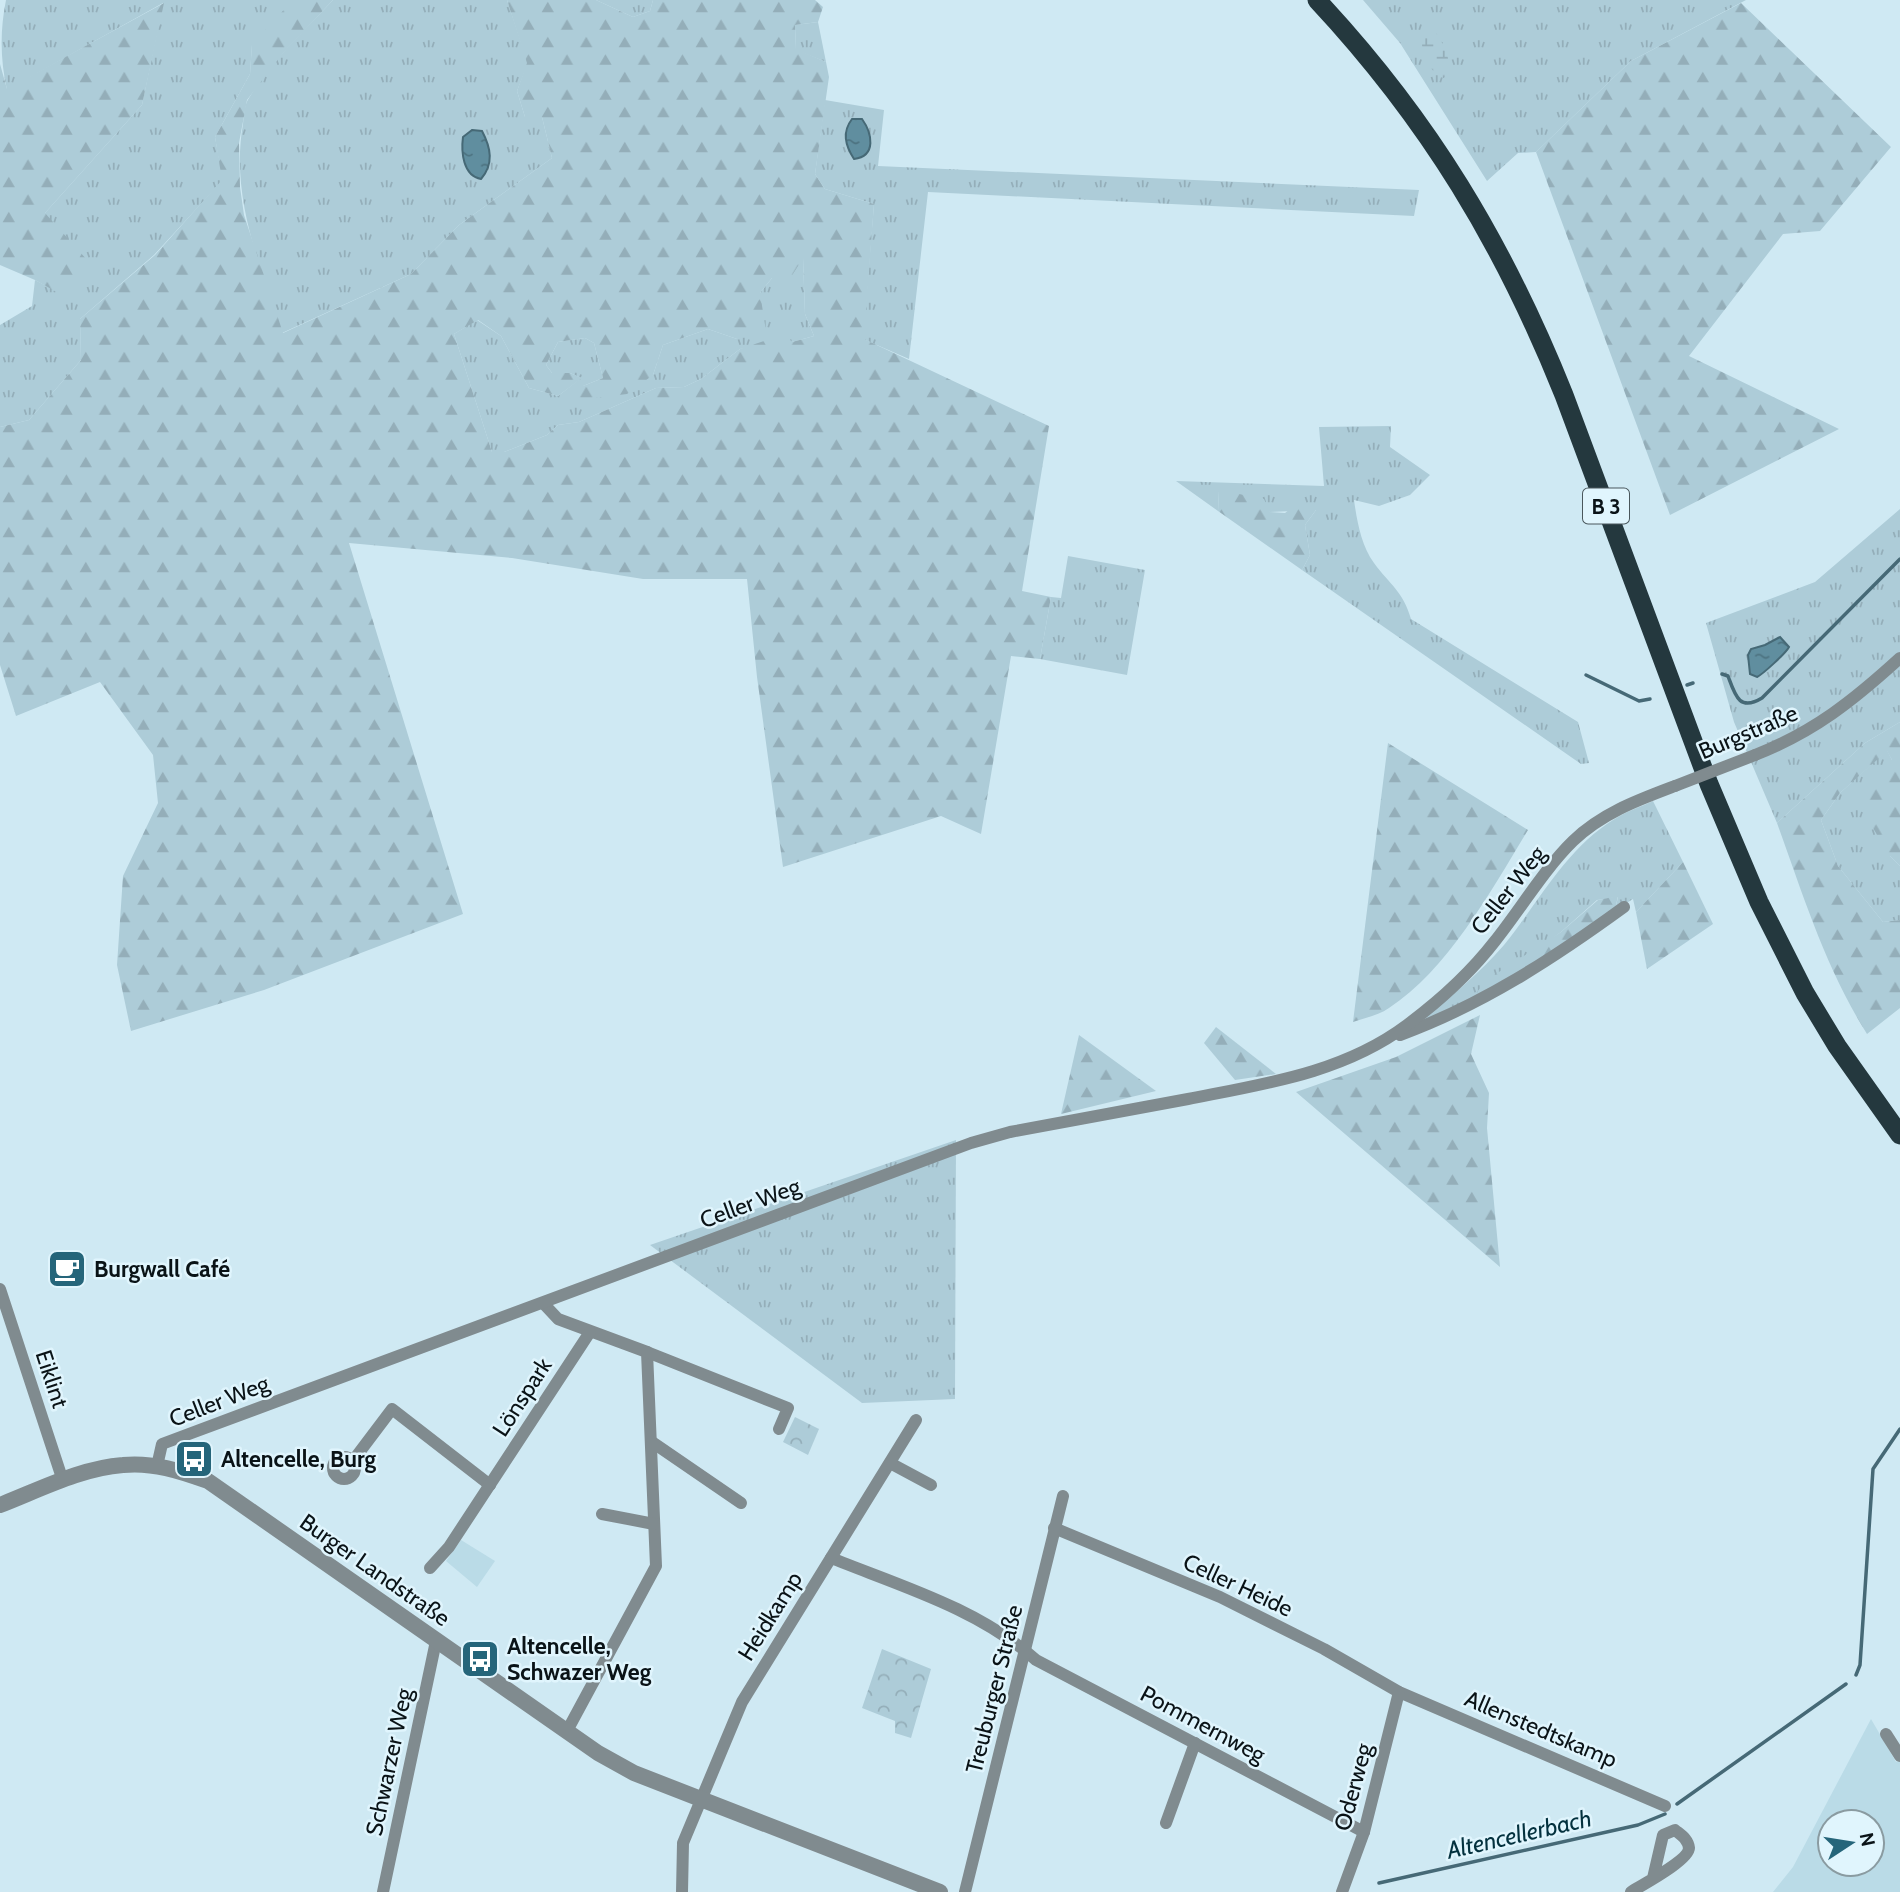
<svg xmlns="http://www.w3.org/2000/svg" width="1900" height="1892" font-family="Cabin,sans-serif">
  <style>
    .built { fill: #badbe7; fill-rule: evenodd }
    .grass { fill: url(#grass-tufts) }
    .forest { fill: url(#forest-firs); fill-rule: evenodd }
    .wetland { fill: url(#wetland-marsh) }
    .park { fill: url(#park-crowns) }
    .water { fill: url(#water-ripples); stroke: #466976; stroke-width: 2 }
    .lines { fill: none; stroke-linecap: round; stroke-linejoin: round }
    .stream { stroke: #466976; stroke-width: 3.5 }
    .minor { stroke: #808b8f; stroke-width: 12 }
    .tertiary { stroke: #808b8f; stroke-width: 16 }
    .trunk { stroke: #24383e; stroke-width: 19 }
    .minor-bridge { stroke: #808b8f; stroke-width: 12 }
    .labels { text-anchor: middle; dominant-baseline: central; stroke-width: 5; stroke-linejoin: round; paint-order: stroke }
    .shield { fill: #e0f5fd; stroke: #4a575c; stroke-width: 2 }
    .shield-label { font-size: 21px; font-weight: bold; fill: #0a1317 }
    .street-label { font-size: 23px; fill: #0a1317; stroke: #e0f5fd }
    .poi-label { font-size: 23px; font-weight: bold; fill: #0a1317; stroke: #e0f5fd; text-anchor: start }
    .water-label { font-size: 24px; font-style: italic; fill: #03313e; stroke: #e0f5fd }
  </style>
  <defs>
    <pattern id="grass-tufts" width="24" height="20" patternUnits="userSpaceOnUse" patternTransform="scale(1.75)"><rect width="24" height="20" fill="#adccd8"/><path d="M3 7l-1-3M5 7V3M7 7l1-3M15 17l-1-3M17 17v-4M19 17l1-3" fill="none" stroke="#94aeb9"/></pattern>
    <pattern id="forest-firs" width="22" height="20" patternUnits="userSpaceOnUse" patternTransform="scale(1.75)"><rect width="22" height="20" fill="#adccd8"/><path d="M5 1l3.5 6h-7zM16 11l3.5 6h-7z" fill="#94aeb9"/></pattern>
    <pattern id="wetland-marsh" width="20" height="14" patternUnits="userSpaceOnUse" patternTransform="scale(1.75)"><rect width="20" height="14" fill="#adccd8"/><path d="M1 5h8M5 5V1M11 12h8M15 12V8" fill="none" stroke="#94aeb9"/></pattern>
    <pattern id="park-crowns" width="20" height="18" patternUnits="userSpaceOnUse" patternTransform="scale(1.75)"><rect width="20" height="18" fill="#adccd8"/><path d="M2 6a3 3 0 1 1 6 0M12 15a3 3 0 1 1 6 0" fill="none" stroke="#94aeb9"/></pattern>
    <pattern id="water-ripples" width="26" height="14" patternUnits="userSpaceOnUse" patternTransform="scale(1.75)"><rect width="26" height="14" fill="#608e9f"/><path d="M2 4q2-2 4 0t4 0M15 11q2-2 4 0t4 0" fill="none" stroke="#4d7381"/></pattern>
  </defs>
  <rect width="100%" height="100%" fill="#cfe9f3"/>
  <g class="built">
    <polygon points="461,1540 495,1561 477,1587 446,1561"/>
    <path d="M1871 1719 1896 1762 1900 1760V1892H1773L1793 1867ZM1830 1822H1872V1864H1830Z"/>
  </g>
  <g class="grass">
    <path d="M6 0H295L252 45 250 74 215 137 223 180 154 255 80 319 81 360 29 420 0 427V325L32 306 35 280 62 294 45 213 142 105 163 3 7 90C0 59 0 30 6 0Z"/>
    <path d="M333 0H507L528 63 517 91 525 117H542L552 158 459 225 411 274 282 333C260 265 230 197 243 124 244 116 244 105 249 98 268 64 306 29 333 0Z"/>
    <polygon points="596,0 653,0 650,11 633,17"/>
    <polygon points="1363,0 1746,0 1631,61 1536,152 1518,153 1487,181 1400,43"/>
    <polygon points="818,22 826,62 796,50 795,25"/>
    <polygon points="825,100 884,110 878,166 1419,190 1414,216 928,192 909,359 863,339 874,204 825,189 815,174"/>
    <polygon points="803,257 805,314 814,336 792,342 740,349 701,379 684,387 656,388 579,422 558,425 547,435 504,452 492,452 454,334 477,320 501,336 529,388 558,396 581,378 570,373 552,373 546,365 558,342 585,338 594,343 603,378 583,386 653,375 663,345 708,329 737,339 760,293 772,278"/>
    <path d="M1391 426 1390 447 1430 475 1410 495 1379 506 1354 500C1357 521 1361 545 1374 563 1390 585 1403 591 1411 619L1578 722 1589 763 1581 764 1302 570 1310 555 1305 525 1316 510 1270 512 1219 491 1218 511 1176 481 1324 486 1319 427Z"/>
    <polygon points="1900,509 1900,722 1865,743 1777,823 1734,722 1706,623 1815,582"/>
    <polygon points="1068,556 1145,570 1127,675 1040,659 1051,597 1061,598"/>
    <polygon points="1887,750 1892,760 1890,856 1900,866 1900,920 1883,922 1838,866 1821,820 1840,793"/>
    <path d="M1653 801 1683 862 1636 912 1633 899 1615 910 1618 897 1597 900 1561 932 1473 997 1416 1025C1447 1000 1478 975 1504 945 1538 903 1566 849 1613 820 1625 812 1640 807 1653 801Z"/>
    <polygon points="956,1140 955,1399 862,1403 650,1245"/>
  </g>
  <g class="forest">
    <path d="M293 0H333L283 53 247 100 239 143 240 187 244 215 283 333 411 274 459 225 552 158 542 117H525L517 91 527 63 507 0H596L633 17 650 11 653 0H815L823 7 818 22 795 25 796 49 826 62 829 77 815 174 825 189 874 204 864 339 1049 426 1022 591 1051 597 1040 659 1011 656 981 834 941 816 783 867 757 677 747 579H643L512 558 349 543 463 914 264 990 131 1031 117 965 123 876 158 803 153 755 100 682 16 716 0 665V427L29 420 81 360 80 319 155 255 222 180 215 137 250 74 252 44ZM803 258 805 314 814 336 792 342 785 334 740 349 701 379 684 387 656 388 579 422 558 425 547 435 504 452H492L454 334 478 320 501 336 529 388 558 396 582 378 570 373H552L546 365 558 342 585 338 594 343 603 378 583 386 577 400 627 394 653 375 663 345 708 329 737 339 766 331 760 293 772 278 786 285Z"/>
    <polygon points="164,3 142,105 45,213 88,261 62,295 35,280 0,265 0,64 7,89"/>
    <polygon points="1741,3 1891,147 1820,231 1783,234 1689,356 1839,429 1670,515 1536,152 1631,61"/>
    <polygon points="1219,490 1264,499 1270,512 1285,513 1300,501 1316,510 1305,525 1310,555 1302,570 1218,511"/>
    <path d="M1900 722V866L1890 856 1859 805 1892 760 1887 751 1840 793 1821 820 1838 866 1883 922 1900 920V1008L1867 1034C1826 969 1803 895 1777 823L1865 743Z"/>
    <path d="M1388 743 1528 830C1493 888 1447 971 1389 1008 1379 1015 1365 1018 1353 1022Z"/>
    <polygon points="1683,862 1713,924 1647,969 1636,912"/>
    <polygon points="1618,896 1615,910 1574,940 1471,999 1488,979 1561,932 1598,900"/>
    <polygon points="1480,1015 1471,1054 1489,1093 1487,1128 1500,1267 1296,1092 1396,1057"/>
    <polygon points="1216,1027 1276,1074 1235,1080 1204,1043"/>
    <polygon points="1079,1035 1156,1091 1061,1114"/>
  </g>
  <path class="wetland" d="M1434 30C1443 42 1456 66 1444 78 1432 76 1421 53 1422 41 1422 39 1426 32 1427 31Z"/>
  <g class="park">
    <polygon points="795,1417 819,1429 808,1455 783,1442"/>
    <polygon points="882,1649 931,1669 911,1738 895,1733 895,1721 862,1708"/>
  </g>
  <g class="water">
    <path d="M852 119H862C872 133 877 156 854 159 845 145 842 132 852 119Z"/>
    <path d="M472 130 482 131C491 148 494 164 481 179 463 176 461 152 463 137Z"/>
    <path d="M1780 637 1789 647C1786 653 1763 674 1757 677L1750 674 1748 655 1751 649 1765 645Z"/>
  </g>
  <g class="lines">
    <g class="stream">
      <path d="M1722 674 1728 676C1735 695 1739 712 1762 698L1900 559"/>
      <polyline points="1586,675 1639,701 1650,699"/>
      <polyline points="1687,685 1693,683"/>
      <polyline points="1856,1675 1860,1665 1873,1469 1900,1429"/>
      <polyline points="1677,1804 1846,1684"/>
      <polyline points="1379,1883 1638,1825 1665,1814"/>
    </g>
    <g class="minor">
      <path d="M1755 755C1814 732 1854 700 1900 658"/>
      <path d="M1400 1035C1482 1005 1554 958 1624 907"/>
      <polyline points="0,1289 63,1481"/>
      <polyline points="543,1303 558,1319 647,1352 656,1566 567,1731"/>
      <polyline points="647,1352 788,1408 779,1429"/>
      <polyline points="652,1442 741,1503"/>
      <circle cx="344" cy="1468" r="11"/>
      <polyline points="352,1462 392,1409 490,1485"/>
      <polyline points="890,1463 931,1485"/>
      <path d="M157 1466 162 1444 971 1143 1010 1132C1069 1121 1128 1110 1188 1099 1264 1084 1343 1073 1407 1025 1438 1002 1471 972 1495 941 1519 911 1546 867 1573 841 1602 813 1638 800 1675 786"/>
      <polyline points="602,1514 654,1524"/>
      <polyline points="1054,1528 1220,1597 1324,1649 1399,1692 1665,1806"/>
      <path d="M831 1558C901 1586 979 1609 1036 1660L1364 1832"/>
      <polyline points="430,1568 449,1547 590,1332"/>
      <polyline points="1886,1734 1900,1756"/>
      <polyline points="1166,1823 1195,1743"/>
      <polyline points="383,1892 436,1641"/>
      <polyline points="682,1892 683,1843 742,1702 916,1420"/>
      <polyline points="965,1892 1063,1496"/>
      <polyline points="1342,1892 1364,1832 1399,1692"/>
      <path d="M1631 1892C1642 1885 1689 1860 1689 1848 1688 1839 1681 1835 1675 1830L1663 1835 1653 1878"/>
    </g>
    <path class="tertiary" d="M0 1505C39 1490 81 1468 123 1465 153 1462 180 1471 208 1481L598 1753 634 1773 940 1892"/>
    <path class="trunk" d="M1317 0C1429 120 1503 243 1564 395L1709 784 1759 902 1805 993 1837 1046 1900 1135"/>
    <polyline class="minor-bridge" points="1675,786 1755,755"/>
  </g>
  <defs>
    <symbol id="cafe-square" viewBox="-11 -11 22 22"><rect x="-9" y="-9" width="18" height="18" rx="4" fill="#25657a" stroke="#e0f5fd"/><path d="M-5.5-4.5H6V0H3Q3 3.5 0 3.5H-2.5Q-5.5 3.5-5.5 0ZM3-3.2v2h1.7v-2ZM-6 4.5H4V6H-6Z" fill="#fff"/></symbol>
    <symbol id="bus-square" viewBox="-11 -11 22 22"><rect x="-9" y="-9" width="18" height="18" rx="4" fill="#25657a" stroke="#e0f5fd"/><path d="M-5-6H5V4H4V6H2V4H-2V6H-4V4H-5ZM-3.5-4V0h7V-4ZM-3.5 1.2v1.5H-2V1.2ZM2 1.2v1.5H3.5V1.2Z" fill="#fff"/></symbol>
  </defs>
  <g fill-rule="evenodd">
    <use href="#cafe-square" x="45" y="1247" width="44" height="44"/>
    <use href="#bus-square" x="172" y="1437" width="44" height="44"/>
    <use href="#bus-square" x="458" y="1637" width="44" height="44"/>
  </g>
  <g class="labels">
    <rect class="shield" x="1583" y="488.5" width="46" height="35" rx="5"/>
    <g class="shield-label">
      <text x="1606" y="506">B 3</text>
    </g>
    <g class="street-label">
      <text transform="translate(1748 732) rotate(-23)">Burgstraße</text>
      <text transform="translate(1508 890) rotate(-52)">Celler Weg</text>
      <text transform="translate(750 1203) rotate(-20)">Celler Weg</text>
      <text transform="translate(52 1379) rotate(72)">Eiklint</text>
      <text transform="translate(522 1397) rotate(-57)">Lönspark</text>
      <text transform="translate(219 1401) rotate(-21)">Celler Weg</text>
      <text transform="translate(375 1570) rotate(35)">Burger Landstraße</text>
      <text transform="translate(1238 1585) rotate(25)">Celler Heide</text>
      <text transform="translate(770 1616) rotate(-58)">Heidkamp</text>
      <text transform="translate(994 1689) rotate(-76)">Treuburger Straße</text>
      <text transform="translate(1203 1724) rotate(28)">Pommernweg</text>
      <text transform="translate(1541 1729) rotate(23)">Allenstedtskamp</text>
      <text transform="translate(389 1762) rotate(-78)">Schwarzer Weg</text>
      <text transform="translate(1353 1787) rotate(-75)">Oderweg</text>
    </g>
    <g class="poi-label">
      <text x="94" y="1269">Burgwall Café</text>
      <text x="221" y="1459">Altencelle, Burg</text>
      <text x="507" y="1646">Altencelle,<tspan x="507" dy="26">Schwazer Weg</tspan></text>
    </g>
    <g class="water-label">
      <text transform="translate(1519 1834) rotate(-13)">Altencellerbach</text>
    </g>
  </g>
  <g transform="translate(1851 1843) rotate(78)"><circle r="33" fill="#e0f5fd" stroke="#8a9ba1" stroke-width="2"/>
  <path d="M0-5L12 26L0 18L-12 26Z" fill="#25657a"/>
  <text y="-10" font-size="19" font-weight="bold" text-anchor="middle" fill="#0a1317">N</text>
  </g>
</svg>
